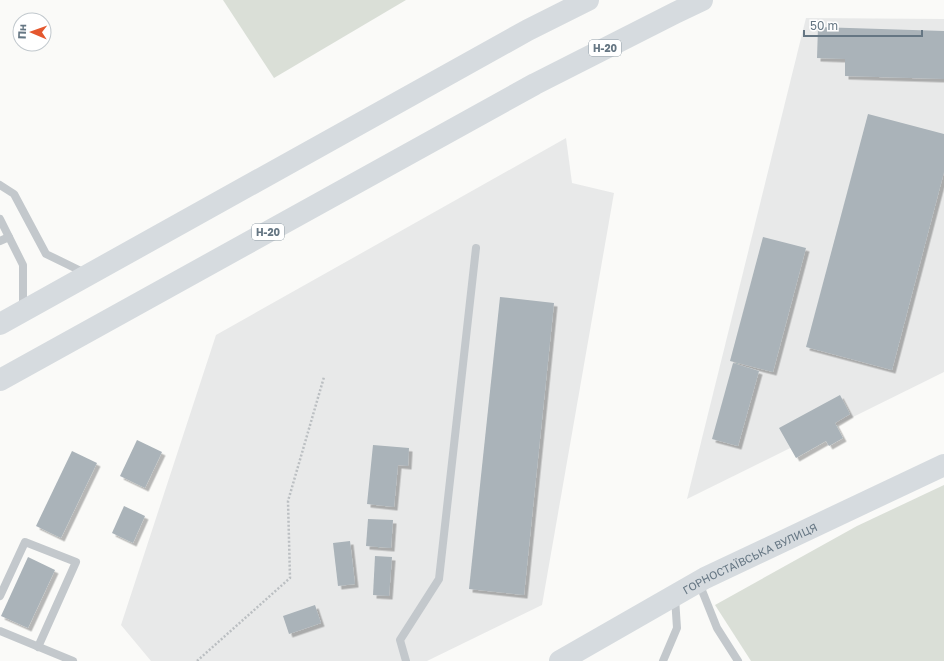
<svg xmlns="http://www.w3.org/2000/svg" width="944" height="661" font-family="'Golos Text',sans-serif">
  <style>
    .built { fill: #e8e9e9 }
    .green { fill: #dadfd7 }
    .building { fill: #aab3b9; filter: url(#shadow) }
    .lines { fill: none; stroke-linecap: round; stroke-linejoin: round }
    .path { stroke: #bbbfc2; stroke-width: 2.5; stroke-dasharray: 2 2; stroke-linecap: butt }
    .service { stroke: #c3c8cc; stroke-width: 8 }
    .secondary { stroke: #d6dbdf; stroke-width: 22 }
    .primary { stroke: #d6dbdf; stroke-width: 22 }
    .labels { text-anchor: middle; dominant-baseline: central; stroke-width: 4; stroke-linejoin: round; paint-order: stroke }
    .shield { fill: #fff; stroke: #939fa8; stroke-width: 1 }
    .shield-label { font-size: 10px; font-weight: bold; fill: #657683 }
    .street-label { font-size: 11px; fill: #657683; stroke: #fff }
  </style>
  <defs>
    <filter id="shadow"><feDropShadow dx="3.5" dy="3.5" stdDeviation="0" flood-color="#0004"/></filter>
  </defs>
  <rect width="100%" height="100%" fill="#fafaf8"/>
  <g class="built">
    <polygon points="806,18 944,19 944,372 687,499"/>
    <polygon points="566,138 572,183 614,193 542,605 427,661 151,661 121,625 216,335"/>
  </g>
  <g class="green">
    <polygon points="223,0 406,0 274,78"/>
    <polygon points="944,485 944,661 751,661 715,605 857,526"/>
  </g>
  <g class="building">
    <polygon points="818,27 944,31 944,79 845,76 845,59 817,58"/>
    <polygon points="868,114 944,134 944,172 892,370 806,347"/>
    <polygon points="763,237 806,248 773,372 730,361"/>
    <polygon points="500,297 554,303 524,595 469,589"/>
    <polygon points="733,363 759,371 738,446 712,439"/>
    <polygon points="840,395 850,414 835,423 843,438 829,446 826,441 796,458 779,428"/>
    <polygon points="137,440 162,452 145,488 120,476"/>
    <polygon points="373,445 409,448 408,466 398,465 394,507 367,504"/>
    <polygon points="72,451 97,463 61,538 36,526"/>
    <polygon points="124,506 145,516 133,543 112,533"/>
    <polygon points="368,519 393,520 391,548 366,546"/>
    <polygon points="350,541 355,584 338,586 333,543"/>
    <polygon points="375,556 392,557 389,596 373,595"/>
    <polygon points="28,557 55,570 28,628 1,616"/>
    <polygon points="315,605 321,623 289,634 283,616"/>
  </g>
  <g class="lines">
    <polyline class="path" points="197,661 290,578 288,501 324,377"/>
    <g class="service">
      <polyline points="0,185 14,194 46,254 85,273"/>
      <polyline points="0,219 23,265 23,309"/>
      <polyline points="0,241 9,237"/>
      <polyline points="699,583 717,628 738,661"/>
      <polyline points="0,596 25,542 76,562 38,647"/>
      <polyline points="0,631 73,661"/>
      <polyline points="406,661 400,640 439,579 476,248"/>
      <polyline points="663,661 677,628 675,598"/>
    </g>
    <path class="secondary" id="s1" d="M560 661 705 578 944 465"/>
    <g class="primary">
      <polyline points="0,324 528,30 588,0"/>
      <polyline points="0,380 535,84 675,13 702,0"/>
    </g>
  </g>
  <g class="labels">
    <g class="shield">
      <rect x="589" y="40" width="32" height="16" rx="3"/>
      <rect x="252" y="224" width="32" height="16" rx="3"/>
    </g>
    <g class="shield-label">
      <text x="605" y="48">Н-20</text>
      <text x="268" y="232">Н-20</text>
    </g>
    <g class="street-label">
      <text stroke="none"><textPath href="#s1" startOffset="216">ГОРНОСТАЇВСЬКА ВУЛИЦЯ</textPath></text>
    </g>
  </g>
  <g transform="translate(32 32) rotate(272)"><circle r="19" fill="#ffffff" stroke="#c1c8cd"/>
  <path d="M0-3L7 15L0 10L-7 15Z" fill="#e4572e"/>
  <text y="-6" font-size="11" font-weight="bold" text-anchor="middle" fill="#657683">Пн</text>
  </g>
  <path d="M804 30v6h118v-6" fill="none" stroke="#657683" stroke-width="2"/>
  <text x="810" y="30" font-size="12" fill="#657683" stroke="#ffffff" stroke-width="3" paint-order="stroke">50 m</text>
</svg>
